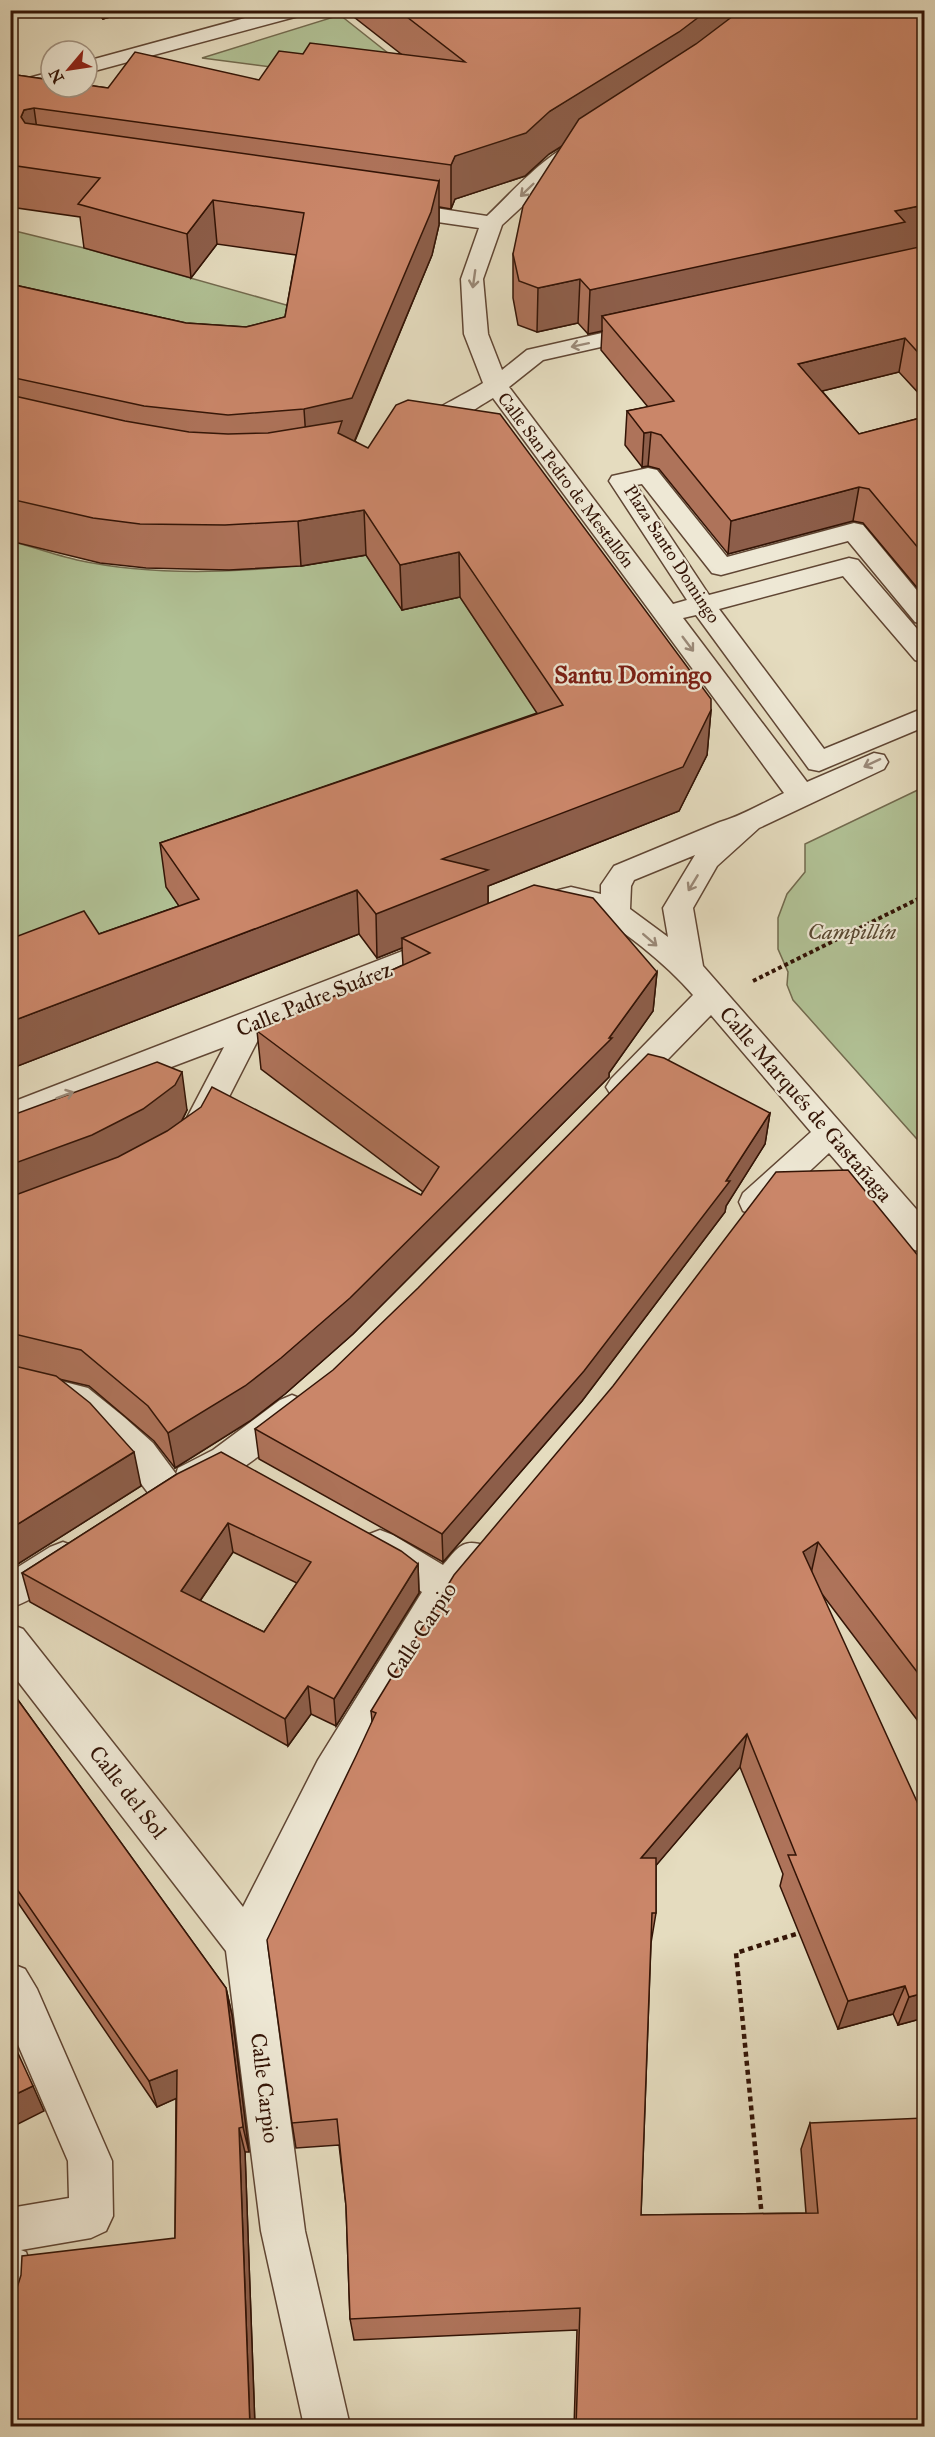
<svg xmlns="http://www.w3.org/2000/svg" width="935" height="2437" font-family="'IM FELL Great Primer',serif">
  <style>
    .green { fill: #b1c195; stroke: #726a4e; stroke-width: 1.5 }
    .lines { fill: none; stroke-linecap: round; stroke-linejoin: round }
    .minor-tunnel { stroke: #c1b49a; stroke-width: 40; stroke-dasharray: 40 20; stroke-linecap: butt }
    .minor-casing { stroke: #604634; stroke-width: 3 }
    .path-far1 { stroke: #331406; stroke-width: 4; stroke-dasharray: 4 3; stroke-linecap: butt }
    .path { stroke: #331406; stroke-width: 4.5; stroke-dasharray: 5 4; stroke-linecap: butt }
    .minor { fill: #eee8d5; fill-rule: evenodd }
    .wall { fill: #ae735a; stroke: #331406; stroke-width: 1.5; fill-rule: evenodd }
    .shaded-wall { fill: #8d5e4a; stroke: #331406; stroke-width: 1.5 }
    .building { fill: #ca8669; stroke: #331406; stroke-width: 1.5; fill-rule: evenodd }
    .oneway { stroke: #9a8978 }
    .labels { text-anchor: middle; dominant-baseline: central; stroke-width: 4.5; stroke-linejoin: round; paint-order: stroke }
    .far-street-label { font-size: 18px; fill: #331406; stroke: #eee8d5 }
    .park-label { font-size: 22px; font-style: italic; fill: #594831; stroke: #eee8d5 }
    .street-label { font-size: 22px; fill: #331406; stroke: #eee8d5 }
    .neighbourhood-label { font-size: 24px; font-weight: bold; fill: #7a1f14; stroke: #eee8d5 }
  </style>
  <rect width="100%" height="100%" fill="#e5dcbf"/>
  <filter id="stains"><feTurbulence type="fractalNoise" baseFrequency=".00333" numOctaves="4"/><feColorMatrix values="0 0 0 0 .2 0 0 0 0 .09 0 0 0 0 .02 0 0 0 .5 -.17"/></filter>
  <radialGradient id="worn" r=".72"><stop offset=".6" stop-color="#630" stop-opacity="0"/><stop offset="1" stop-color="#630" stop-opacity=".3"/></radialGradient>
  <g class="green">
    <polygon points="340,15 432,88 202,58"/>
    <polygon points="11,230 84,248 297,308 307,356 11,326"/>
    <path d="M11 541C33 547 55 555 77 560 164 579 279 572 366 555L402 610 460 597 545 725 167 887 189 921 11 986Z"/>
    <polygon points="924,787 924,1147 793,1000 787,985 788,972 778,949 778,918 787,894 805,872 805,844"/>
  </g>
  <g class="lines">
    <polyline class="minor-tunnel" points="203,2237 283,2231"/>
    <defs>
      <g id="minor">
        <polygon points="274,10 309,10 306,14 87,73 87,61"/>
        <polygon points="51,72 51,85 10,96 10,83"/>
        <path d="M578 142 586 143 589 148 566 166 502 225 483 279 488 334 502 370 527 350 646 323 654 325 658 330 654 335 543 360 509 387 673 604 687 600 609 481 612 476 648 468 657 470 727 557 854 523 863 525 924 599V624L915 622 848 541 721 575 712 573 642 484 636 485 709 595 849 558 858 560 924 637V663L915 660 843 576 719 609 824 749 924 708V727L819 771 809 769 696 615 683 618 807 782 874 753 884 755 888 762 884 769 759 828 717 866 693 908 703 966 924 1218V1253L912 1249 829 1153 767 1211 755 1215 743 1211 739 1202 743 1193 811 1132 711 1015 633 1095 622 1099 611 1095 606 1087 611 1079 693 995C669 967 617 922 582 910 570 906 558 911 546 907L541 900 546 893 571 887 601 894V885L614 866 720 822C741 816 763 803 784 793L493 398C472 410 435 439 410 433L407 428C412 421 471 391 483 383L464 334 461 279 479 228 396 216 388 214 385 209 388 204 396 202 487 216C509 195 550 149 578 142ZM695 855 663 908 668 937 630 909 631 886 634 880Z"/>
        <polygon points="444,935 455,938 459,946 455,954 262,1032 207,1140 196,1143 185,1140 180,1131 224,1047 10,1128 10,1103"/>
        <path d="M10 1368 88 1388 124 1417 153 1443 176 1474 178 1468 213 1450 280 1400 292 1395 304 1400 310 1410 304 1420C284 1436 209 1501 185 1492L181 1502 168 1506 155 1502 127 1465 100 1437 66 1410 10 1397Z"/>
        <path d="M380 1530 393 1535 443 1565C457 1549 462 1537 486 1546L491 1557 486 1568 452 1609 346 1786 267 1945 305 2231 350 2426H304L261 2231 226 1951 10 1671V1624L23 1629 243 1907 318 1760 422 1592C404 1578 371 1565 362 1546L367 1535Z"/>
        <path d="M63 1542 76 1547 81 1558C72 1578 32 1600 10 1608V1572L50 1547Z"/>
        <path d="M10 1963 25 1969 37 1989 112 2161 113 2216 106 2231 91 2238 21 2250 26 2252C34 2273 34 2290 26 2311L10 2317V2208L69 2198 68 2161 10 2026Z"/>
      </g>
    </defs>
    <use href="#minor" class="minor-casing"/>
    <polyline class="path-far1" points="753,981 924,896"/>
    <polyline class="path" points="762,2218 736,1953 799,1933"/>
    <use href="#minor" class="minor"/>
  </g>
  <g class="wall">
    <polygon points="93,10 134,10 103,19"/>
    <polygon points="345,10 924,10 924,247 920,248 924,253 924,399 899,372 822,391 859,434 924,417 924,596 863,523 853,521 728,554 659,469 648,466 642,467 625,445 627,411 648,407 601,350 602,331 588,334 578,323 537,332 518,325 513,298 513,254 561,147 549,154 525,176 455,199 451,209 439,207 439,225 432,255 355,441 711,710 707,755 679,811 488,886 488,903 657,972 653,1011 609,1073 609,1077 353,1334 285,1394 250,1421 175,1468 154,1441 89,1386 59,1379 141,1486 10,1569 10,1116 187,1110 182,1121 421,1195 423,1192 261,1069 257,1031 403,965 402,948 377,958 359,934 10,1069 10,939 99,934 179,906 166,887 160,843 537,713 460,597 402,610 366,555 301,566 229,570 146,568 100,563 10,541 10,284 186,323 246,327 285,317 296,255 217,244 191,278 84,248 80,217 10,207 10,74 108,88 259,80 303,54 401,54"/>
    <polygon points="770,1113 765,1144 726,1206 725,1212 582,1401 443,1562 259,1459 255,1429"/>
    <polygon points="924,1263 924,1729 822,1594 924,2018 898,2025 893,2014 838,2029 780,1886 783,1874 740,1767 656,1865 656,1913 651,1943 641,2215 806,2213 801,2149 810,2123 924,2427 574,2427 577,2330 354,2340 350,2319 346,2206 339,2145 296,2148 292,2123 372,1721 371,1711"/>
    <path d="M177 1474 418 1564 419 1593 336 1726 311 1714 288 1746 30 1602 22 1573ZM233 1552 297 1583 264 1632 200 1601Z"/>
    <polygon points="10,1689 226,1988 232,2015 249,2152 245,2152 255,2427 10,2427 175,2238 176,2098 157,2107 10,1891"/>
  </g>
  <g class="shaded-wall">
    <polygon points="102,10 134,10 103,19"/>
    <polygon points="708,10 762,10 676,74 549,154 525,176 455,199 451,209 451,165 455,156 550,111"/>
    <polygon points="34,108 40,151 21,117 24,110"/>
    <polygon points="439,181 439,225 432,255 354,442 307,453 304,409"/>
    <polygon points="213,200 217,244 191,278 187,234"/>
    <polygon points="924,205 924,247 602,316 602,331 588,334 590,290 895,211"/>
    <polygon points="580,279 578,323 537,332 538,288"/>
    <polygon points="905,338 899,372 794,398 798,364"/>
    <polygon points="651,432 648,466 642,467 644,433"/>
    <polygon points="859,487 853,521 728,554 731,521"/>
    <polygon points="364,510 366,555 301,566 298,521"/>
    <polygon points="459,552 460,597 402,610 400,565"/>
    <polygon points="711,710 707,755 679,811 488,886 488,914 402,938 402,948 377,958 376,914 442,859"/>
    <polygon points="357,890 359,934 10,1069 10,1022"/>
    <polygon points="657,972 653,1011 609,1073 609,1077 353,1334 285,1394 250,1421 175,1468 168,1433 609,1038"/>
    <polygon points="182,1072 187,1110 180,1124 149,1147 10,1206 10,1165"/>
    <polygon points="770,1113 765,1144 726,1206 725,1212 582,1401 443,1562 442,1534 726,1181"/>
    <polygon points="134,1452 141,1486 10,1569 10,1529"/>
    <polygon points="228,1523 233,1552 187,1620 181,1591"/>
    <polygon points="818,1542 810,1578 803,1552"/>
    <polygon points="418,1564 419,1593 336,1726 334,1699"/>
    <polygon points="308,1686 311,1714 288,1746 285,1719"/>
    <polygon points="747,1734 740,1767 636,1889 641,1858"/>
    <polygon points="905,1986 893,2014 838,2029 848,2001"/>
    <polygon points="226,1988 232,2015 249,2152 243,2127"/>
    <polygon points="924,1993 924,2018 898,2025 909,1997"/>
    <polygon points="177,2070 184,2095 157,2107 149,2081"/>
    <polygon points="33,2086 44,2111 10,2128 10,2097"/>
    <polygon points="239,2128 245,2152 255,2427 250,2427"/>
  </g>
  <g class="building">
    <polygon points="398,10 708,10 679,32 550,111 526,133 455,156 451,165 34,108 24,110 21,117 25,123 439,181 431,212 352,398 304,409 228,415 144,406 10,377 10,284 186,323 246,327 285,317 304,213 213,200 187,234 78,204 100,178 10,165 10,74 51,80 51,87 87,87 87,85 108,88 135,52 259,80 279,51 303,54 310,43 465,62"/>
    <polygon points="741,10 924,10 924,205 895,211 905,222 590,290 580,279 538,288 519,281 513,254 523,206 579,119 696,44"/>
    <polygon points="919,247 924,253 924,359 905,338 798,364 859,434 924,417 924,555 869,489 859,487 731,521 661,435 651,432 644,433 627,411 674,401 602,316"/>
    <polygon points="10,395 125,421 189,432 228,434 268,433 342,421 338,433 368,448 396,405 408,400 500,414 711,699 711,710 683,767 442,859 488,870 376,914 357,890 10,1022 10,939 84,911 99,934 199,899 160,843 563,705 459,552 400,565 364,510 298,521 225,525 140,524 93,518 10,499"/>
    <polygon points="534,885 593,898 657,972 609,1038 612,1038 350,1298 281,1358 245,1386 168,1433 148,1406 81,1350 10,1333 10,1197 118,1157 167,1131 201,1107 212,1087 421,1195 439,1167 257,1031 430,953 402,938"/>
    <polygon points="648,1054 664,1058 770,1113 726,1181 730,1181 584,1371 442,1534 255,1429 333,1370 418,1288"/>
    <polygon points="157,1062 182,1072 175,1085 143,1109 92,1135 10,1165 10,1116"/>
    <polygon points="848,1170 924,1263 924,1681 818,1542 803,1552 924,1817 924,1993 909,1997 905,1986 848,2001 788,1855 796,1855 747,1734 641,1858 656,1858 656,1913 652,1913 641,2215 818,2213 810,2123 924,2118 924,2427 576,2427 580,2308 350,2319 346,2206 337,2119 292,2123 267,1940 356,1756 376,1713 371,1711 454,1575 613,1386 776,1172"/>
    <polygon points="10,1365 56,1376 90,1403 134,1452 10,1529"/>
    <path d="M221 1452 401 1551 418 1564 334 1699 308 1686 285 1719 22 1573 177 1474ZM228 1523 311 1562 264 1632 181 1591Z"/>
    <polygon points="10,1689 226,1988 243,2127 239,2128 250,2427 10,2427 10,2293 16,2291 21,2275 22,2256 175,2238 177,2070 149,2081 10,1879"/>
    <polygon points="10,2036 33,2086 10,2097"/>
  </g>
  <defs><path id="oneway-shaft" d="M-6 0H5M1.5-3L5.5 0L1.5 3" fill="none" stroke-width="1.6" stroke-linecap="round" stroke-linejoin="round" transform="scale(1.5)"/></defs>
  <g class="oneway">
    <use href="#oneway-shaft" transform="translate(527 190) rotate(136)"/>
    <use href="#oneway-shaft" transform="translate(474 279) rotate(98)"/>
    <use href="#oneway-shaft" transform="translate(580 345) rotate(168)"/>
    <use href="#oneway-shaft" transform="translate(688 644) rotate(53)"/>
    <use href="#oneway-shaft" transform="translate(872 763) rotate(155)"/>
    <use href="#oneway-shaft" transform="translate(693 883) rotate(121)"/>
    <use href="#oneway-shaft" transform="translate(650 940) rotate(41)"/>
    <use href="#oneway-shaft" transform="translate(65 1095) rotate(-21)"/>
  </g>
  <g class="labels">
    <g class="far-street-label">
      <text transform="translate(566 480) rotate(53)">Calle San Pedro de Mestallón</text>
      <text transform="translate(672 554) rotate(57)">Plaza Santo Domingo</text>
    </g>
    <g class="park-label">
      <text x="852" y="931">Campillín</text>
    </g>
    <g class="street-label">
      <text transform="translate(314 999) rotate(-22)">Calle Padre Suárez</text>
      <text transform="translate(806 1104) rotate(49)">Calle Marqués de Gastañaga</text>
      <text transform="translate(421 1631) rotate(-57)">Calle Carpio</text>
      <text transform="translate(128 1792) rotate(52)">Calle del Sol</text>
      <text transform="translate(265 2088) rotate(83)">Calle Carpio</text>
    </g>
    <g class="neighbourhood-label">
      <text x="633" y="675">Santu Domingo</text>
    </g>
  </g>
  <rect width="935" height="2437" fill="none" stroke="#e5dcbf" stroke-width="36"/>
  <rect x="12" y="12" width="911" height="2413" fill="none" stroke="#331406" stroke-width="3"/>
  <rect x="18" y="18" width="899" height="2401" fill="none" stroke="#331406" stroke-width="1.5"/>
  <g transform="translate(69 69) rotate(241)"><circle r="28" fill="#eee8d5" stroke="#a39382" stroke-width="1.5"/>
  <path d="M0-4.5L10 22L0 15L-10 22Z" fill="#8f2418"/>
  <text y="-9" font-size="16" font-weight="bold" text-anchor="middle" fill="#331406">N</text>
  </g>
  <rect width="100%" height="100%" filter="url(#stains)"/>
  <rect width="100%" height="100%" fill="url(#worn)"/>
</svg>
